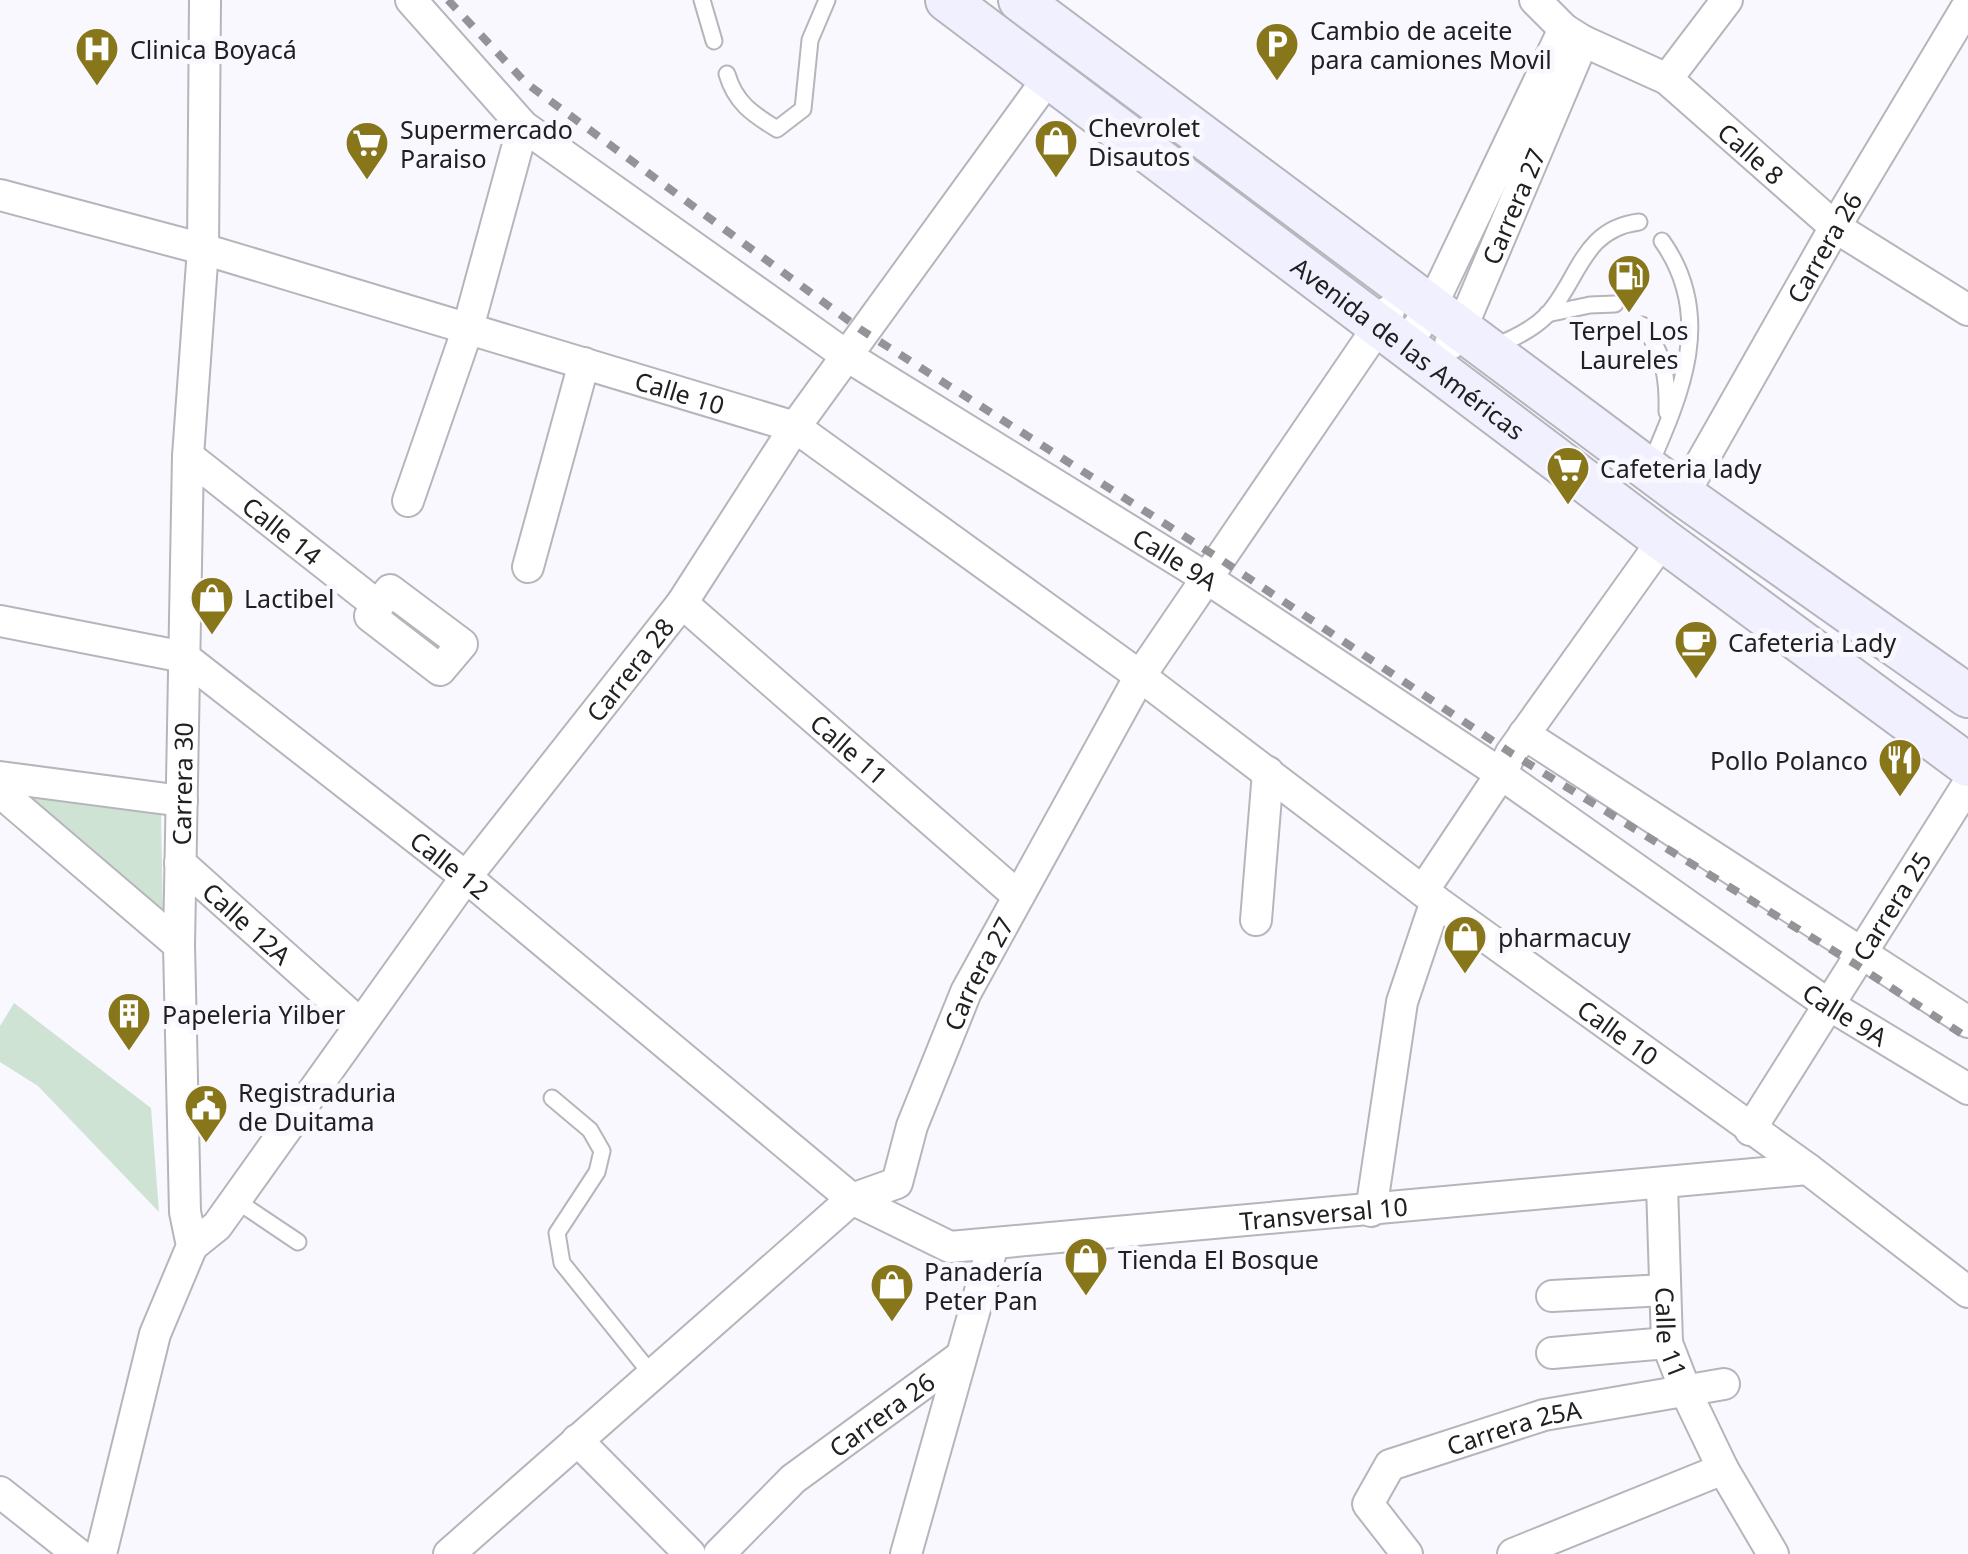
<svg xmlns="http://www.w3.org/2000/svg" width="1968" height="1554" font-family="'Noto Sans',sans-serif">
  <style>
    .green { fill: #cfe3d5 }
    .lines { fill: none; stroke-linecap: round; stroke-linejoin: round }
    .lane-casing { stroke: #b6b5bc; stroke-width: 19 }
    .street-casing { stroke: #b6b5bc; stroke-width: 34 }
    .secondary-casing { stroke: #b6b5bc; stroke-width: 46 }
    .lane { stroke: #fff; stroke-width: 15 }
    .street { stroke: #fff; stroke-width: 30 }
    .secondary { stroke: #f0f0fe; stroke-width: 42 }
    .rail { stroke: #949398; stroke-width: 8; stroke-dasharray: 12 12; stroke-linecap: butt }
    .labels { text-anchor: middle; dominant-baseline: central; stroke-width: 10; stroke-linejoin: round; paint-order: stroke }
    .poi-label { font-size: 25px; fill: #202022; stroke: #f9f8ff; text-anchor: start }
    .street-label { font-size: 25px; fill: #202022; stroke: #f9f8ff }
  </style>
  <rect width="100%" height="100%" fill="#f9f8ff"/>
  <g class="green">
    <polygon points="21,788 161,815 163,913 19,802"/>
    <polygon points="14,1003 151,1108 159,1212 38,1086 0,1062 0,1026"/>
  </g>
  <g class="lines">
    <defs>
      <g id="lane">
        <polyline points="702,0 714,41"/>
        <path d="M727 74C735 102 752 114 777 129L803 109 810 40 827 0"/>
        <polyline points="1547,314 1590,305 1615,304"/>
        <path d="M1642 325C1664 352 1668 379 1667 412"/>
        <path d="M1492 347C1511 340 1532 330 1547 315 1579 280 1582 229 1639 222"/>
        <path d="M1649 467C1682 392 1715 316 1662 241"/>
        <polyline points="552,1098 590,1130 602,1151 597,1172 557,1233 562,1263 653,1376"/>
        <polyline points="234,1199 298,1242"/>
      </g>
      <g id="street">
        <path id="s1" d="M411 0 523 126 847 356 1208 579 1501 774 1829 1005 1968 1089"/>
        <path id="s2" d="M1535 0 1564 29 1583 41 1667 79 1835 227 1968 310"/>
        <polyline points="1667,79 1727,0"/>
        <path id="s3" d="M0 195 203 249 795 427 1140 676 1436 901 1808 1169 1968 1292"/>
        <path id="s4" d="M1450 344 1462 327 1583 41"/>
        <polyline points="1406,345 1431,307 1564,29"/>
        <path id="s5" d="M188 456 377 605"/>
        <path id="s6" d="M1683 495 1835 227 1968 5"/>
        <polyline points="408,501 468,328 523,126"/>
        <polyline points="528,567 584,363"/>
        <polygon points="390,590 462,644 440,670 370,616"/>
        <path id="s7" d="M682 603 1018 896"/>
        <path id="s8" d="M0 621 184 657 466 877 852 1199 950 1247 1808 1169"/>
        <polyline points="1524,734 1968,1022"/>
        <polyline points="0,777 182,801"/>
        <polyline points="0,792 179,945"/>
        <path id="s9" d="M180 863 360 1024"/>
        <polyline points="1423,891 1501,774 1511,753 1663,540"/>
        <polyline points="1256,920 1268,772"/>
        <path id="s10" d="M1750 1130 1968 784"/>
        <path id="s11" d="M1662 1185 1667 1343 1686 1392 1723 1469 1773 1554"/>
        <polyline points="1371,1211 1402,1002 1436,901"/>
        <path id="s12" d="M192 1246 217 1226 466 877 682 603 795 427 1049 77"/>
        <polyline points="1552,1296 1665,1290"/>
        <polyline points="1552,1353 1667,1343"/>
        <polyline points="577,1440 690,1554"/>
        <polyline points="0,1492 78,1554"/>
        <path id="s13" d="M101 1554 155 1334 192 1246 185 1212 179 945 188 456 203 249 205 0"/>
        <path id="s14" d="M449 1554 852 1199 897 1183 912 1126 966 992 1140 676 1389 311"/>
        <path id="s15" d="M719 1554 793 1479 960 1357"/>
        <polyline points="906,1554 993,1245"/>
        <path id="s16" d="M1407 1554 1368 1504 1390 1465 1544 1415 1724 1384"/>
        <polyline points="1513,1554 1723,1469"/>
      </g>
      <g id="secondary">
        <path id="s17" d="M947 0 1663 540 1968 765"/>
        <polyline points="1020,0 1683,495 1968,696"/>
      </g>
    </defs>
    <use href="#lane" class="lane-casing"/>
    <use href="#street" class="street-casing"/>
    <use href="#secondary" class="secondary-casing"/>
    <use href="#lane" class="lane"/>
    <use href="#street" class="street"/>
    <use href="#secondary" class="secondary"/>
    <polyline class="rail" points="448,0 526,83 860,329 1220,559 1511,753 1855,964 1968,1038"/>
  </g>
  <defs>
    <symbol id="parking-pin" viewBox="-11 -11 22 30"><path d="M0 17L-7.5 6A9.5 9.5 0 1 1 7.5 6Z" fill="#87761a" stroke="#f9f8ff"/><path d="M-3.5-5.5H1a3.5 3.5 0 0 1 0 7H-1V5.5H-3.5ZM-1-3.4V-.6H.8a1.4 1.4 0 0 0 0-2.8Z" fill="#fff"/></symbol>
    <symbol id="hospital-pin" viewBox="-11 -11 22 30"><path d="M0 17L-7.5 6A9.5 9.5 0 1 1 7.5 6Z" fill="#87761a" stroke="#f9f8ff"/><path d="M-5-5h3v3.5h4V-5h3V5h-3V1.5h-4V5h-3Z" fill="#fff"/></symbol>
    <symbol id="shop-pin" viewBox="-11 -11 22 30"><path d="M0 17L-7.5 6A9.5 9.5 0 1 1 7.5 6Z" fill="#87761a" stroke="#f9f8ff"/><path d="M-5-2.5h2.3a2.7 3.5 0 0 1 5.4 0H5L5.5 6h-11ZM-1.5-2.5h3a1.5 2.3 0 0 0-3 0Z" fill="#fff"/></symbol>
    <symbol id="supermarket-pin" viewBox="-11 -11 22 30"><path d="M0 17L-7.5 6A9.5 9.5 0 1 1 7.5 6Z" fill="#87761a" stroke="#f9f8ff"/><path d="M-6-5.5h2.5l.6 2H6L4.5 2H-2.5L-4.4-4H-6ZM-1.5 3.2a1.3 1.3 0 1 0 .1 0ZM3 3.2a1.3 1.3 0 1 0 .1 0Z" fill="#fff"/></symbol>
    <symbol id="fuel-pin" viewBox="-11 -11 22 30"><path d="M0 17L-7.5 6A9.5 9.5 0 1 1 7.5 6Z" fill="#87761a" stroke="#f9f8ff"/><path d="M-5.5-6h7V0h2V4h1.3V-2.5L3-4.5l.8-.8L6-3V5H2.5V1h-1V6h-7ZM-4.2-4.7v3.2H.2V-4.7Z" fill="#fff"/></symbol>
    <symbol id="cafe-pin" viewBox="-11 -11 22 30"><path d="M0 17L-7.5 6A9.5 9.5 0 1 1 7.5 6Z" fill="#87761a" stroke="#f9f8ff"/><path d="M-5.5-4.5H6V0H3Q3 3.5 0 3.5H-2.5Q-5.5 3.5-5.5 0ZM3-3.2v2h1.7v-2ZM-6 4.5H4V6H-6Z" fill="#fff"/></symbol>
    <symbol id="restaurant-pin" viewBox="-11 -11 22 30"><path d="M0 17L-7.5 6A9.5 9.5 0 1 1 7.5 6Z" fill="#87761a" stroke="#f9f8ff"/><path d="M-5-6h1v4h1v-4h1v4h1v-4h1v5L-1.5 .5V6h-2V.5L-5-1ZM5-6V6H3V1.5H1.5Q1.5-4 5-6Z" fill="#fff"/></symbol>
    <symbol id="building-pin" viewBox="-11 -11 22 30"><path d="M0 17L-7.5 6A9.5 9.5 0 1 1 7.5 6Z" fill="#87761a" stroke="#f9f8ff"/><path d="M-4-6H4V6H1V3H-1V6H-4ZM-2.5-4.3h1.7v1.8h-1.7ZM.8-4.3h1.7v1.8H.8ZM-2.5-1h1.7V.8h-1.7ZM.8-1h1.7V.8H.8Z" fill="#fff"/></symbol>
    <symbol id="civic-pin" viewBox="-11 -11 22 30"><path d="M0 17L-7.5 6A9.5 9.5 0 1 1 7.5 6Z" fill="#87761a" stroke="#f9f8ff"/><path d="M-.6-6.5H3V-4.5H.6V-3L4-1V1h2V6H-6V1h2V-1L-.6-3ZM-1.2 2.5V6h2.4V2.5Z" fill="#fff"/></symbol>
  </defs>
  <g fill-rule="evenodd">
    <use href="#parking-pin" x="1252" y="19" width="50" height="68"/>
    <use href="#hospital-pin" x="72" y="24" width="50" height="68"/>
    <use href="#shop-pin" x="1031" y="116" width="50" height="68"/>
    <use href="#supermarket-pin" x="342" y="118" width="50" height="68"/>
    <use href="#fuel-pin" x="1604" y="251" width="50" height="68"/>
    <use href="#supermarket-pin" x="1543" y="443" width="50" height="68"/>
    <use href="#shop-pin" x="187" y="573" width="50" height="68"/>
    <use href="#cafe-pin" x="1671" y="617" width="50" height="68"/>
    <use href="#restaurant-pin" x="1875" y="735" width="50" height="68"/>
    <use href="#shop-pin" x="1440" y="912" width="50" height="68"/>
    <use href="#building-pin" x="104" y="989" width="50" height="68"/>
    <use href="#civic-pin" x="181" y="1081" width="50" height="68"/>
    <use href="#shop-pin" x="1061" y="1234" width="50" height="68"/>
    <use href="#shop-pin" x="867" y="1260" width="50" height="68"/>
  </g>
  <g class="labels">
    <g class="poi-label">
      <text x="1310" y="30">Cambio de aceite<tspan x="1310" dy="29">para camiones Movil</tspan></text>
      <text x="130" y="49">Clinica Boyacá</text>
      <text x="1088" y="127">Chevrolet<tspan x="1088" dy="29">Disautos</tspan></text>
      <text x="400" y="129">Supermercado<tspan x="400" dy="29">Paraiso</tspan></text>
      <text x="1629" y="330" text-anchor="middle">Terpel Los<tspan x="1629" dy="29">Laureles</tspan></text>
      <text x="1600" y="468">Cafeteria lady</text>
      <text x="244" y="598">Lactibel</text>
      <text x="1728" y="642">Cafeteria Lady</text>
      <text x="1868" y="760" text-anchor="end">Pollo Polanco</text>
      <text x="1498" y="937">pharmacuy</text>
      <text x="162" y="1014">Papeleria Yilber</text>
      <text x="238" y="1092">Registraduria<tspan x="238" dy="29">de Duitama</tspan></text>
      <text x="1118" y="1259">Tienda El Bosque</text>
      <text x="924" y="1271">Panadería<tspan x="924" dy="29">Peter Pan</tspan></text>
    </g>
    <g class="street-label">
      <text stroke="none"><textPath href="#s2" startOffset="268">Calle 8</textPath></text>
      <text stroke="none"><textPath href="#s4" startOffset="152">Carrera 27</textPath></text>
      <text stroke="none"><textPath href="#s6" startOffset="285">Carrera 26</textPath></text>
      <text stroke="none"><textPath href="#s17" startOffset="578">Avenida de las Américas</textPath></text>
      <text stroke="none"><textPath href="#s3" startOffset="708">Calle 10</textPath></text>
      <text stroke="none"><textPath href="#s5" startOffset="120">Calle 14</textPath></text>
      <text stroke="none"><textPath href="#s1" startOffset="952">Calle 9A</textPath></text>
      <text stroke="none"><textPath href="#s12" startOffset="725">Carrera 28</textPath></text>
      <text stroke="none"><textPath href="#s7" startOffset="222">Calle 11</textPath></text>
      <text stroke="none"><textPath href="#s13" startOffset="785">Carrera 30</textPath></text>
      <text stroke="none"><textPath href="#s8" startOffset="525">Calle 12</textPath></text>
      <text stroke="none"><textPath href="#s10" startOffset="265">Carrera 25</textPath></text>
      <text stroke="none"><textPath href="#s9" startOffset="90">Calle 12A</textPath></text>
      <text stroke="none"><textPath href="#s14" startOffset="810">Carrera 27</textPath></text>
      <text stroke="none"><textPath href="#s1" startOffset="1762">Calle 9A</textPath></text>
      <text stroke="none"><textPath href="#s3" startOffset="1850">Calle 10</textPath></text>
      <text stroke="none"><textPath href="#s8" startOffset="1532">Transversal 10</textPath></text>
      <text stroke="none"><textPath href="#s11" startOffset="148">Calle 11</textPath></text>
      <text stroke="none"><textPath href="#s15" startOffset="215">Carrera 26</textPath></text>
      <text stroke="none"><textPath href="#s16" startOffset="238">Carrera 25A</textPath></text>
    </g>
  </g>
</svg>
